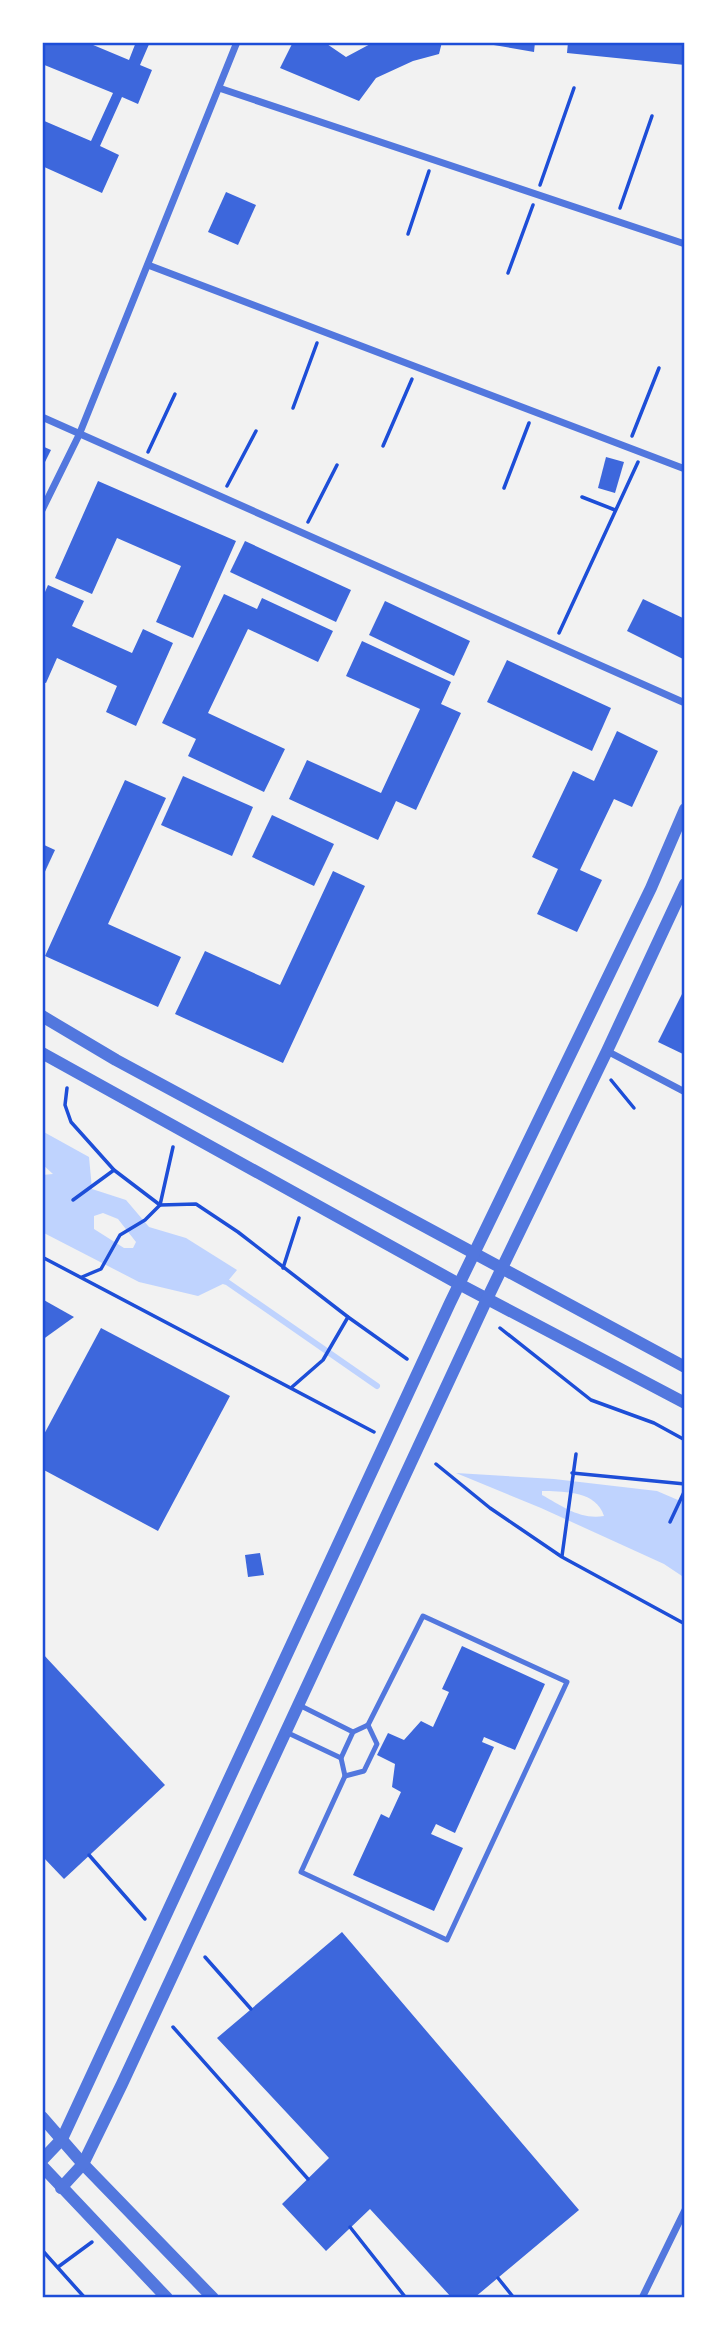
<svg xmlns="http://www.w3.org/2000/svg" width="727" height="2340" font-family="Barlow,sans-serif">
  <style>
    .water { fill: #bfd3fe; fill-rule: evenodd }
    .lines { fill: none; stroke-linecap: round; stroke-linejoin: round }
    .stream { stroke: #bfd3fe; stroke-width: 6 }
    .building { fill: #3d67dc }
    .path { stroke: #1d4ed8; stroke-width: 3.5 }
    .service { stroke: #5277de; stroke-width: 5 }
    .minor { stroke: #5277de; stroke-width: 7 }
    .tertiary { stroke: #5277de; stroke-width: 12 }
    .neatline { fill: none; stroke: #1d4ed8; stroke-width: 2.5 }
  </style>
  <rect width="100%" height="100%" fill="#f2f2f2"/>
  <g class="water">
    <path d="M42 1131 89 1157 92 1189 126 1200 149 1227 186 1238 237 1270 227 1282 198 1296 139 1282 42 1232V1175L53 1174 42 1164ZM103 1213 118 1219 136 1242 133 1248H124L94 1229V1216Z"/>
    <path d="M456 1473 554 1479 657 1491 685 1503V1578L664 1564 541 1508ZM545 1491C566 1492 596 1491 604 1516 580 1520 562 1506 542 1495V1491Z"/>
  </g>
  <g class="lines">
    <polyline class="stream" points="220,1280 227,1282 377,1386"/>
  </g>
  <g class="building">
    <polygon points="42,42 86,42 129,60 136,42 150,42 140,65 152,70 138,104 122,97 100,146 119,155 102,193 42,166 42,120 91,141 113,93 42,64"/>
    <polygon points="293,42 324,42 346,57 374,42 442,42 439,54 413,61 376,78 359,101 280,68"/>
    <polygon points="476,42 535,42 534,52"/>
    <polygon points="568,42 685,42 685,65 567,53"/>
    <polygon points="226,192 256,205 238,245 208,232"/>
    <polygon points="42,446 51,450 42,468"/>
    <polygon points="606,457 624,462 615,493 598,488"/>
    <polygon points="98,481 236,541 193,638 156,622 181,566 117,538 92,594 55,578"/>
    <polygon points="245,541 351,590 336,622 230,572"/>
    <polygon points="48,585 84,601 72,626 132,653 143,629 173,643 136,726 106,712 117,686 57,658 46,683 42,682 42,599"/>
    <polygon points="224,594 257,609 262,598 333,631 318,662 248,629 208,713 285,749 264,792 188,756 196,739 162,723"/>
    <polygon points="643,599 685,619 685,660 627,631"/>
    <polygon points="385,601 470,641 454,676 369,635"/>
    <polygon points="362,641 451,682 441,704 461,713 416,810 396,801 378,840 289,799 307,760 381,793 420,709 346,676"/>
    <polygon points="507,660 611,708 592,751 487,702"/>
    <polygon points="617,731 658,751 632,807 614,799 580,870 602,880 577,932 537,914 558,869 532,857 573,771 594,781"/>
    <polygon points="183,776 253,807 232,856 161,825"/>
    <polygon points="125,780 166,798 108,924 181,957 158,1007 45,956"/>
    <polygon points="272,815 334,844 314,886 252,857"/>
    <polygon points="42,844 55,850 42,878"/>
    <polygon points="333,871 365,886 283,1063 175,1014 205,951 280,985"/>
    <polygon points="685,988 685,1055 658,1042"/>
    <polygon points="42,1299 74,1317 42,1340"/>
    <polygon points="101,1328 230,1396 158,1531 42,1469 42,1438"/>
    <polygon points="260,1553 264,1575 248,1577 245,1555"/>
    <polygon points="462,1646 545,1684 515,1750 484,1737 482,1742 494,1747 455,1833 436,1824 431,1834 463,1848 434,1911 353,1875 381,1814 389,1818 401,1792 392,1787 395,1764 377,1755 388,1733 404,1740 421,1721 433,1727 449,1692 442,1689"/>
    <polygon points="42,1653 165,1785 64,1879 42,1856"/>
    <polygon points="342,1932 579,2210 474,2298 452,2298 370,2209 326,2251 282,2204 329,2158 217,2038"/>
  </g>
  <g class="lines">
    <g class="path">
      <polyline points="540,185 574,88"/>
      <polyline points="620,208 652,116"/>
      <polyline points="408,234 429,171"/>
      <polyline points="508,273 533,205"/>
      <polyline points="293,408 317,343"/>
      <polyline points="632,436 659,368"/>
      <polyline points="383,446 412,379"/>
      <polyline points="148,452 175,394"/>
      <polyline points="227,486 256,431"/>
      <polyline points="504,488 529,423"/>
      <polyline points="582,497 615,510"/>
      <polyline points="308,522 337,465"/>
      <polyline points="559,633 638,462"/>
      <polyline points="611,1080 634,1108"/>
      <polyline points="67,1088 65,1105 71,1122 114,1170 160,1205 196,1204 238,1232 348,1317 407,1359"/>
      <polyline points="73,1200 114,1170"/>
      <polyline points="42,1257 374,1432"/>
      <polyline points="283,1268 299,1218"/>
      <polyline points="82,1277 101,1269 120,1235 145,1220 160,1205 173,1147"/>
      <polyline points="500,1328 591,1400 654,1423 685,1440"/>
      <polyline points="292,1387 323,1360 348,1317"/>
      <polyline points="436,1464 490,1508 562,1557 685,1624"/>
      <polyline points="572,1473 685,1484"/>
      <polyline points="670,1522 685,1490"/>
      <polyline points="562,1556 576,1454"/>
      <polyline points="89,1855 145,1919"/>
      <polyline points="205,1957 251,2009"/>
      <polyline points="173,2027 308,2179"/>
      <polyline points="350,2227 406,2298"/>
      <polyline points="42,2250 85,2298"/>
      <polyline points="58,2267 92,2242"/>
      <polyline points="498,2278 514,2298"/>
    </g>
    <g class="service">
      <polygon points="423,1616 567,1682 447,1940 301,1872 345,1776 341,1758 353,1732 368,1725"/>
      <polyline points="299,1705 353,1732"/>
      <polyline points="286,1732 341,1758"/>
      <polyline points="345,1776 364,1771 377,1744 368,1725"/>
    </g>
    <g class="minor">
      <polyline points="219,88 685,244"/>
      <polyline points="148,265 685,469"/>
      <polyline points="42,417 685,703"/>
      <polyline points="42,510 79,435 237,42"/>
      <polyline points="607,1051 685,1092"/>
      <polyline points="642,2298 685,2210"/>
    </g>
    <g class="tertiary">
      <polyline points="42,1016 116,1060 685,1367"/>
      <polyline points="42,1053 459,1284 685,1403"/>
      <polyline points="42,2117 83,2164 213,2298"/>
      <polyline points="42,2160 62,2139 450,1303 651,888 685,809"/>
      <polyline points="42,2166 167,2298"/>
      <polyline points="61,2188 83,2164 122,2084 487,1299 607,1051 685,884"/>
    </g>
  </g>
  <rect width="727" height="2340" fill="none" stroke="#ffffff" stroke-width="88"/>
  <rect x="44" y="44" width="639" height="2252" class="neatline"/>
</svg>
